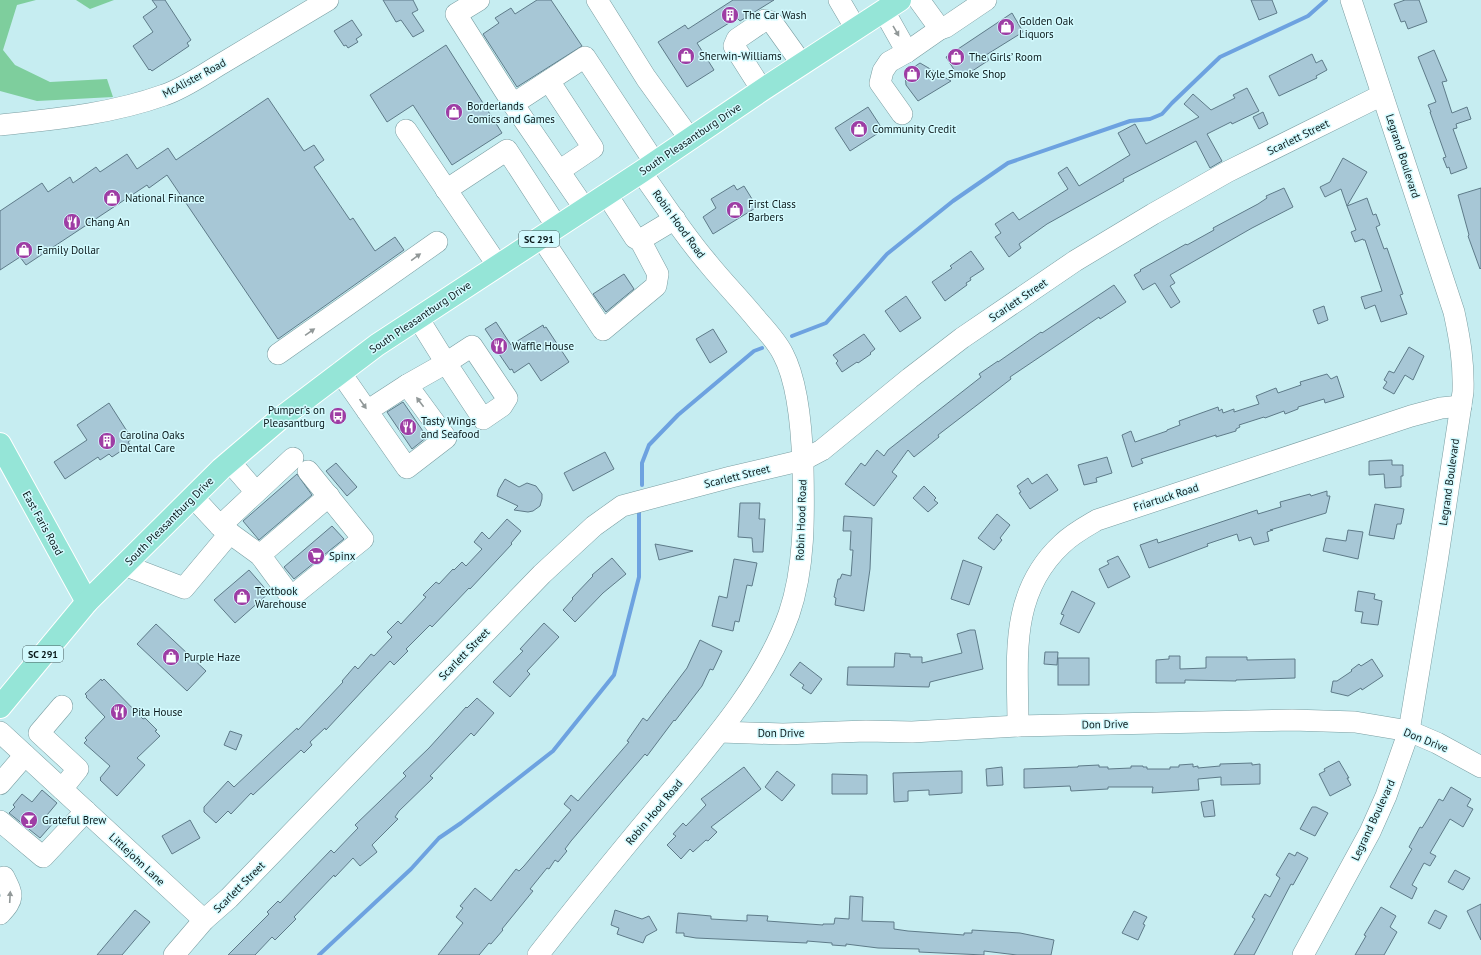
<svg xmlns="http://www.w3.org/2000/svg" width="1481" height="955" font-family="'PT Sans',sans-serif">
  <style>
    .green { fill: #7ece9d }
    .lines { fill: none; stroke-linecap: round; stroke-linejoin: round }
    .stream { stroke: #6da2e0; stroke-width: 4 }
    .building { fill: #a7c7d6; stroke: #5e7b89 }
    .minor-casing { stroke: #7a9ea2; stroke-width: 22 }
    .major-casing { stroke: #fff; stroke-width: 24 }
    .minor { stroke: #fff; stroke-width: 21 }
    .major { stroke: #95e5d7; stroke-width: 22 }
    .oneway { fill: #919898 }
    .labels { text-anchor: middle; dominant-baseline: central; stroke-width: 3; stroke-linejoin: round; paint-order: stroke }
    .shield { fill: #d3fafe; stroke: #475c5f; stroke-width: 1 }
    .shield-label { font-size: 10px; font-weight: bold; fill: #0b191b }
    .poi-label { font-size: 11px; fill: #0b191b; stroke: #d3fafe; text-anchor: start }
    .street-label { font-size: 11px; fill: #0b191b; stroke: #d3fafe }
  </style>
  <rect width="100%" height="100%" fill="#c6edf1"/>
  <g class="green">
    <polygon points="0,0 36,0 17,5 3,50 15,65 50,82 107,79 113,97 37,101 0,91"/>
    <polygon points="76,0 114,0 90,9"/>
  </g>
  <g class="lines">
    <g class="stream">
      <polyline points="792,336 826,323 887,254 953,201 1008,163 1130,121 1150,119 1162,114 1172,103 1220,57 1308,16 1326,0"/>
      <polyline points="642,485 642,463 649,445 678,415 754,351 762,348"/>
      <polyline points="319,955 411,869 439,838 461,823 553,751 614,675 639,577 639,512"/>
    </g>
  </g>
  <g class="building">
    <polygon points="152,0 165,0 191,40 187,43 189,46 152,71 150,69 149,70 133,46 153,32 143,17 157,7"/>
    <polygon points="383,0 413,0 418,10 412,13 424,31 413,37 401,20 396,22"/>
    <polygon points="537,0 551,0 582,46 517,87 483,34 499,23 495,18 511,8 515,14"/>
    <polygon points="733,0 774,0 740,21 737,18 697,43 714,70 687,87 658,42 685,25 688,29"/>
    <polygon points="1251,0 1272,0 1277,13 1259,20"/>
    <polygon points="1405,0 1419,0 1427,22 1408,29 1405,21 1401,22 1394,4"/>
    <polygon points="1012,13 1023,32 986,55 989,60 960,79 946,57"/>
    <polygon points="352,20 362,35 356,39 358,42 348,48 346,45 344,46 334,31"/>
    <polygon points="446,45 502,133 452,165 413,105 387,122 370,95"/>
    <polygon points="1434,50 1447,81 1442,82 1452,113 1467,107 1471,119 1456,124 1457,128 1453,129 1467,168 1451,174 1449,167 1447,168 1443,158 1446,157 1430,112 1431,112 1428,105 1436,102 1418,57"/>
    <polygon points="1312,54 1316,63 1322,60 1327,70 1316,76 1317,78 1279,96 1269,76"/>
    <polygon points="920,63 951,81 918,101 906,85 905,73"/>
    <polygon points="1247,88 1259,111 1232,124 1231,122 1207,134 1222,161 1210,168 1196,141 1123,179 1124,181 1047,224 1019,244 1021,248 1009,257 995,237 1001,233 995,224 1013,212 1019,220 1068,189 1058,173 1067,167 1079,186 1130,155 1118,133 1135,124 1146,144 1199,117 1184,104 1193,94 1211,110 1235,98 1233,95"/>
    <polygon points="268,98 304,151 314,145 324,160 314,167 350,220 353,218 375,251 395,237 404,250 278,339 167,175 149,188 147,185 26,265 20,257 0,270 0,211 42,183 48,192 70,177 73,183 96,167 100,172 127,154 137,169 168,148 176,160"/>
    <polygon points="868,107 883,130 850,151 835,128"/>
    <polygon points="1263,112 1268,124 1259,129 1253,117"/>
    <polygon points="1343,158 1367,172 1347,206 1341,189 1325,197 1320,187 1330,182"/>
    <polygon points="734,185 737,190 744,186 757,207 713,234 703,217 716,208 711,199"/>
    <polygon points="1284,188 1293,207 1252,228 1170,275 1175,283 1170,286 1180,302 1171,308 1155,283 1143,290 1134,275 1141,271 1140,270 1186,244 1187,245 1214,230 1213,228 1258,204 1267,198 1266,196"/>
    <polygon points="1481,188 1481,268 1480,269 1468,236 1469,235 1458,195"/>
    <polygon points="1367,198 1373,215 1376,214 1380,225 1376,227 1384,249 1387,248 1403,294 1400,295 1407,314 1381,322 1375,305 1365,309 1361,297 1382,291 1365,240 1363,240 1363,239 1355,242 1351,232 1356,230 1347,206"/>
    <polygon points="971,251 984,269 970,278 971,280 966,283 967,285 945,301 932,282 952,268 950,266"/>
    <polygon points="624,274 634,289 606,312 593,294"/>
    <polygon points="1114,285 1126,302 1100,319 1099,317 1010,377 1011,379 938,435 939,437 914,457 908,450 892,472 897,476 874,506 845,484 861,463 865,466 877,450 884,456 888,450 981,377 979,374 998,361 998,362 1041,332 1042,333"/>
    <polygon points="906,296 921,318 900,332 885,311"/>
    <polygon points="1324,306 1328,320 1318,324 1313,310"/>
    <polygon points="496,322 511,345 543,325 544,328 546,327 569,362 541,381 529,363 514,373 512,369 510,370 497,351 499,350 485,329"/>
    <polygon points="713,329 727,352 710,363 696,339"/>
    <polygon points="864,334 875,349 870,353 871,354 858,363 857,362 842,372 836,363 838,361 833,355"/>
    <polygon points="1409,347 1424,356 1413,380 1405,375 1394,394 1383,388 1387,382 1384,380 1389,371 1394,373"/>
    <polygon points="1327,374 1331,379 1337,376 1344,397 1325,403 1324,399 1298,407 1298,409 1285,414 1284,411 1265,418 1264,417 1239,425 1240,427 1236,429 1236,431 1216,437 1216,435 1141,459 1143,463 1132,467 1122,435 1131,431 1135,442 1167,431 1167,430 1180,425 1179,421 1218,407 1219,411 1222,409 1223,413 1234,409 1234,412 1259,404 1256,396 1276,388 1278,393 1301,385 1300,382"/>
    <polygon points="403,402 427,437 412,449 387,412"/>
    <polygon points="109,403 132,439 128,442 130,445 112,457 109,454 100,460 98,457 65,479 54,462 87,440 77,425"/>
    <polygon points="605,452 614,469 573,491 564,473"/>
    <polygon points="1107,457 1112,473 1096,478 1097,482 1084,485 1078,465"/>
    <polygon points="1392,460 1392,465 1403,465 1403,476 1401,476 1401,487 1385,488 1384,474 1369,475 1369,461"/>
    <polygon points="336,463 357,487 347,496 326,471"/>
    <polygon points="297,474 312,495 259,540 243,521"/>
    <polygon points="1047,474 1058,490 1030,509 1019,493 1021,492 1017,486 1028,478 1032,484"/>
    <polygon points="505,479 519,487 527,483 536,486 542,494 542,499 540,506 533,511 528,512 514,510 518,506 497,496 499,489"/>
    <polygon points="924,486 936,498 934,500 938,503 928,512 913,498"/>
    <polygon points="1327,491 1327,496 1330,496 1326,513 1270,530 1273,530 1267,532 1269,541 1254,545 1251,537 1239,541 1237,534 1207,544 1208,546 1149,568 1140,545 1157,539 1158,543 1257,510 1258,514 1281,507 1280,502 1310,494 1311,496"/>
    <polygon points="740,503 760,503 759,519 765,519 763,552 753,552 752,538 738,537"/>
    <polygon points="1375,504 1404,509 1401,524 1397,524 1394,539 1369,535"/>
    <polygon points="997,514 1010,525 1000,538 1002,540 994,550 978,538"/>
    <polygon points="844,516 872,518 870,569 864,611 835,605 836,598 834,597 838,579 840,579 842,574 851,576 853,550 850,550 851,531 843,531"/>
    <polygon points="507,519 521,531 511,543 512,544 470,589 469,588 432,627 430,625 406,649 408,651 394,665 390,661 326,730 325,728 310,742 312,745 304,753 301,750 253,795 251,793 231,814 228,811 216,823 204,812 204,807 228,781 234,787 297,728 298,730 343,682 342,681 355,666 358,669 371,654 374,656 392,637 387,632 398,621 401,624 426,597 423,595 436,582 439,584 453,569 454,570 462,562 466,566 482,549 474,542 482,532 489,539"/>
    <polygon points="332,526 344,539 294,579 284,567"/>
    <polygon points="1348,530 1363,532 1358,559 1323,551 1326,538 1346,541"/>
    <polygon points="655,544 693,551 659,560"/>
    <polygon points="1118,556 1130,577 1108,588 1099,569 1109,564 1107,561"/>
    <polygon points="612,558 626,574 603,593 575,622 563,610 573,599 572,598 593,576 592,575"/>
    <polygon points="734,559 757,563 752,586 747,585 739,622 735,621 733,631 712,626 719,596 727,598"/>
    <polygon points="963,560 982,567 969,605 951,599"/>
    <polygon points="249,570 269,593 235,623 214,600"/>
    <polygon points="1072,591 1095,603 1079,633 1060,624 1064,615 1061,614"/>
    <polygon points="1358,591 1375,594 1374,599 1382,601 1378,625 1361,623 1363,612 1355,611"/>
    <polygon points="544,623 559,637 527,671 530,674 510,697 493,682 523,651 520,649"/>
    <polygon points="156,624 206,671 187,691 137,644"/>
    <polygon points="970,630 975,630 983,669 930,682 929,687 847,685 848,667 894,667 895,653 910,654 910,657 922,657 922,663 962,653 957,634"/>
    <polygon points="700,640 722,651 713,670 710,669 702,686 675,721 674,720 647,756 645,754 571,841 565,849 567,851 558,862 555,860 549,869 547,868 530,889 533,891 502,929 503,930 491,944 489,943 479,955 438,955 463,923 456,917 463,908 460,906 475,888 491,901 516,869 519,871 524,866 571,810 564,804 571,795 578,801 629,742 627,741 643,718 647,721 687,668"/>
    <polygon points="1045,652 1058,652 1057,665 1044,664"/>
    <polygon points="1169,656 1180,656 1180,669 1206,668 1206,657 1247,657 1247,660 1295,659 1295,678 1236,680 1236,681 1185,680 1185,683 1156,683 1156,660 1169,659"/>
    <rect x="1058" y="658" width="31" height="27"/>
    <polygon points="1372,659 1383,676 1362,690 1361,688 1348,696 1331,692 1333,681 1337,681 1352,671 1351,670 1359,664 1361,666"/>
    <polygon points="800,662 822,679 811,694 802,688 804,685 790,675"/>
    <polygon points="101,679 102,681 104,679 143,719 145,718 157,730 155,731 160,736 137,758 145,765 117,796 100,780 101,779 100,778 110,766 84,743 87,740 85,738 105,717 86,697 87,696 85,694"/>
    <polygon points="477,698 494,713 474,736 471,733 430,776 433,778 399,811 395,817 398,819 372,845 377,852 360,866 353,858 335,877 334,875 294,917 296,919 275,940 272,937 255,955 228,955 269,914 267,912 278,901 280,903 331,850 334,853 358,828 355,825 406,776 403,773 429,748 466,707 467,708"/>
    <polygon points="230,731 242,735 236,750 224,745"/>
    <polygon points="1339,761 1349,778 1347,778 1351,785 1330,796 1319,774 1325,771 1324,769"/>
    <polygon points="1252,763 1252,765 1260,764 1260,784 1221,785 1221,777 1198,779 1199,790 1152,793 1153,787 1108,787 1108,789 1071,791 1070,786 1024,788 1024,769 1078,767 1078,766 1099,765 1099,767 1108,767 1108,769 1131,768 1131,766 1143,766 1143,767 1147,767 1147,769 1170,769 1170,767 1179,767 1179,765 1193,764 1193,767 1198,766 1198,768 1220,766 1220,764"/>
    <polygon points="744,767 761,789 711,827 717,832 708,841 706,840 693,852 690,849 681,859 667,845 676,836 673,834 683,823 686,826 706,805 701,799"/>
    <polygon points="1002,767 1003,785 987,786 986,769"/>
    <polygon points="777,771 795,785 782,801 765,787"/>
    <polygon points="962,771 962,793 929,795 929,790 908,791 908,801 894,802 893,773"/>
    <polygon points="832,774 867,775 867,794 832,794"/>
    <polygon points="1451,787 1471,799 1467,806 1473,809 1463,827 1450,819 1430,853 1436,856 1430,866 1424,863 1412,885 1417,888 1412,899 1390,887 1409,854 1412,849 1409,847 1420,827 1422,828 1427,820 1439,799 1443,801"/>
    <polygon points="42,790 57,803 47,815 54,822 40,838 9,813 15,807 13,805 22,794 32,802"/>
    <polygon points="1213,800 1215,816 1204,817 1201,802"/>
    <polygon points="1312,807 1316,807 1328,813 1315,836 1300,829"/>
    <polygon points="190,820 200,838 172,854 162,836"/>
    <polygon points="1297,852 1308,858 1293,885 1291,884 1254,955 1234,955 1255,919 1252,917 1265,894 1270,897 1280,878 1276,875 1289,853 1295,856"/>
    <polygon points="1455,870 1470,878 1463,890 1448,882"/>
    <polygon points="850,896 863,897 862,921 894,922 894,929 908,931 964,935 964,933 972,933 972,930 1020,933 1054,940 1051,955 1017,955 984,951 984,955 919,952 919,949 878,948 846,944 846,946 832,945 832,943 807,941 807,943 696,938 684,936 684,933 676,933 678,913 711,916 711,919 747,921 747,915 768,916 767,921 823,925 823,924 834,924 835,918 849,919"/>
    <polygon points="1481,904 1481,940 1467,911"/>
    <polygon points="1381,907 1396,916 1390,927 1397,932 1384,955 1355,955 1366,936 1364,935"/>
    <polygon points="135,910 150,922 122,955 97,955"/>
    <polygon points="615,910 642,919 649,916 657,930 646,936 643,943 617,934 619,928 611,925"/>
    <polygon points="1435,910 1447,916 1440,929 1428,923"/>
    <polygon points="1134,911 1147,917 1143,924 1145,925 1138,940 1122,933"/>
  </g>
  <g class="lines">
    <defs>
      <g id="minor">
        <polyline points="479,0 456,14 513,104"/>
        <polyline points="597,0 646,78 690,139"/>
        <polyline points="839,0 856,29"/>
        <polyline points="919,0 940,29 946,27 986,0"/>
        <polyline points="884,11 907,52"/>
        <polyline points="549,81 593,148 559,171"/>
        <polyline points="762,90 734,46 737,39 765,20 772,22 802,64"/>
        <polyline points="902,114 880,83 883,71 889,62 907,52 940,29"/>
        <path d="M0 125C56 119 111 114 164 95 185 88 207 72 226 61 260 41 294 20 328 0"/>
        <polyline points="406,130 498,266"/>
        <polyline points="446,190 507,150 557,227"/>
        <polyline points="607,195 635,238 640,240 675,219"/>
        <polyline points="585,209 513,104 585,57 655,163"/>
        <polyline points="541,237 603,330 656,286 658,274 640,240"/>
        <polygon points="472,346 507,398 502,406 483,419 446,363"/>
        <polyline points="278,354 437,242"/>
        <polyline points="340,372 407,468 446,438 407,385 367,411"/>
        <polyline points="407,385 446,363 418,318"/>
        <polyline points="230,462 256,492"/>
        <polyline points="193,497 220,526 293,458"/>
        <polyline points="220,526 260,555 291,597 363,539 308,471"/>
        <polyline points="260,555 329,496"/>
        <polyline points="124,565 184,588 230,533"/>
        <polyline points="62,706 39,733 78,769 62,789"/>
        <path d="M1018 726C1018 659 1008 594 1062 544 1072 534 1085 527 1097 520L1411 416 1441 408 1461 406"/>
        <polyline points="0,732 204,920"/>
        <polyline points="720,732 783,734 866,731 912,732 1018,726 1292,720 1355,722 1409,731 1437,743 1481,767"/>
        <polyline points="0,784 25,755"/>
        <polyline points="0,821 43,857 86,811"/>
        <path d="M0 914C15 898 13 895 4 877"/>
        <polyline points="174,955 204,920 229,898 542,574 594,526 622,506 731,477 803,460 822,450 910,378 962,338 1075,261 1153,214 1227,172 1382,95"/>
        <path d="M538 955C577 905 617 856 657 808 705 750 764 685 789 614 805 567 804 516 803 467 802 435 798 382 783 354 777 342 767 331 758 321 742 301 723 282 707 262 683 234 663 202 641 172"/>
        <path d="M1303 955 1370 832 1386 796 1409 731 1437 562 1463 392C1464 363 1460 340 1454 312L1351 0"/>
      </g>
      <g id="major">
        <polyline points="0,444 87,602"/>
        <polyline points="0,707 87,602 221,469 282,417 377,345 641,172 762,90 900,0"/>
      </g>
    </defs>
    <use href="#minor" class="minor-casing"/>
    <use href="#major" class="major-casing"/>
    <use href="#minor" class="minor"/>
    <use href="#major" class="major"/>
  </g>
  <defs><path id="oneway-solid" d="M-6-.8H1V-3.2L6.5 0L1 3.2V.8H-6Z"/></defs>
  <g class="oneway">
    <use href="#oneway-solid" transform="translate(896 31) rotate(60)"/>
    <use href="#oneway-solid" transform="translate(416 257) rotate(-36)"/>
    <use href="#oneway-solid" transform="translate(310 332) rotate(-35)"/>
    <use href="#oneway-solid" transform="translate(420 402) rotate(-127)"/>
    <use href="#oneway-solid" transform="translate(363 404) rotate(55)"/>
    <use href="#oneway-solid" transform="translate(10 897) rotate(-87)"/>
  </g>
  <defs>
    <symbol id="building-disc" viewBox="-11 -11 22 22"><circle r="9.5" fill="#9e3da4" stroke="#d3fafe"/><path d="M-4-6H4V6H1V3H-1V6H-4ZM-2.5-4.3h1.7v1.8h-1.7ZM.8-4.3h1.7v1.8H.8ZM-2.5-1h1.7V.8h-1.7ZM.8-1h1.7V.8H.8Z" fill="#fff"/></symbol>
    <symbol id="shop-disc" viewBox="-11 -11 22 22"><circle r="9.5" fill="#9e3da4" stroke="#d3fafe"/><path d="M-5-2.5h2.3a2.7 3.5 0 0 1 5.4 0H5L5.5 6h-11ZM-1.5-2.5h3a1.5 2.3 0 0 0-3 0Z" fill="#fff"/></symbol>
    <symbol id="restaurant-disc" viewBox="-11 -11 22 22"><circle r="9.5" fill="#9e3da4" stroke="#d3fafe"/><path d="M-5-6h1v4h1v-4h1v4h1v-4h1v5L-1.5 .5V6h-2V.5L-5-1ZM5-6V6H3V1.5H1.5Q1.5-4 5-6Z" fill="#fff"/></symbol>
    <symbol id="bus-disc" viewBox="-11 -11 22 22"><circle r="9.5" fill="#9e3da4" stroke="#d3fafe"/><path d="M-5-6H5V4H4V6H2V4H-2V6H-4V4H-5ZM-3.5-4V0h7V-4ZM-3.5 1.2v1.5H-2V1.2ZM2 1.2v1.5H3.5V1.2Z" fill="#fff"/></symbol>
    <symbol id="supermarket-disc" viewBox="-11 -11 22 22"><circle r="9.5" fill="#9e3da4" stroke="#d3fafe"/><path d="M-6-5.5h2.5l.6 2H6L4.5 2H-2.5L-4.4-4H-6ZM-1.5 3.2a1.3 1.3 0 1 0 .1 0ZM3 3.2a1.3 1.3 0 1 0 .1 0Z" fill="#fff"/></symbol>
    <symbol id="bar-disc" viewBox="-11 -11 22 22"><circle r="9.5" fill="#9e3da4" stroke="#d3fafe"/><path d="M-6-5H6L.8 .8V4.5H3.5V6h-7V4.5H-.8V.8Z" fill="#fff"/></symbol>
  </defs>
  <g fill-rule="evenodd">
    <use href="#building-disc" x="720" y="5" width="20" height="20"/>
    <use href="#shop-disc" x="996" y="17" width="20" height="20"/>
    <use href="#shop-disc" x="676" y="46" width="20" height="20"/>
    <use href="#shop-disc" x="946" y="47" width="20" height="20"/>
    <use href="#shop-disc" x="902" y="64" width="20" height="20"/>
    <use href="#shop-disc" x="444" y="102" width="20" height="20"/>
    <use href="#shop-disc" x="849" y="119" width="20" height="20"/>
    <use href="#shop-disc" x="102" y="188" width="20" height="20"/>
    <use href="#shop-disc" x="725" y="200" width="20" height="20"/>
    <use href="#restaurant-disc" x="62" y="212" width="20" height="20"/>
    <use href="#shop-disc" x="14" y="240" width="20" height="20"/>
    <use href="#restaurant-disc" x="489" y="336" width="20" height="20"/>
    <use href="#bus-disc" x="328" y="406" width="20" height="20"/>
    <use href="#restaurant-disc" x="398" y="417" width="20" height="20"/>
    <use href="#building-disc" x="97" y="431" width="20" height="20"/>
    <use href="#supermarket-disc" x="306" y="546" width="20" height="20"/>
    <use href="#shop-disc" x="232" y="587" width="20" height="20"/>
    <use href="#shop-disc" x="161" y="647" width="20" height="20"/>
    <use href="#restaurant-disc" x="109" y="702" width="20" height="20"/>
    <use href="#bar-disc" x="19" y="810" width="20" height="20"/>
  </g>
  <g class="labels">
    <g class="shield">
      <rect x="519" y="231" width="40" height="16" rx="3"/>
      <rect x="23" y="646" width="40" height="16" rx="3"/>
    </g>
    <g class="shield-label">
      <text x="539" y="239">SC 291</text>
      <text x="43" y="654">SC 291</text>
    </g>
    <g class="poi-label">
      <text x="743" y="15">The Car Wash</text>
      <text x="1019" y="21">Golden Oak<tspan x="1019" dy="13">Liquors</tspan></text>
      <text x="699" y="56">Sherwin-Williams</text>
      <text x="969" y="57">The Girls’ Room</text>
      <text x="925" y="74">Kyle Smoke Shop</text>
      <text x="467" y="106">Borderlands<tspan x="467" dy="13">Comics and Games</tspan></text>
      <text x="872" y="129">Community Credit</text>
      <text x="125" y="198">National Finance</text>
      <text x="748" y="204">First Class<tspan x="748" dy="13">Barbers</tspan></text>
      <text x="85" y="222">Chang An</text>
      <text x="37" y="250">Family Dollar</text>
      <text x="512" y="346">Waffle House</text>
      <text x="325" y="410" text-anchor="end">Pumper's on<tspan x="325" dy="13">Pleasantburg</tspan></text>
      <text x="421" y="421">Tasty Wings<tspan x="421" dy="13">and Seafood</tspan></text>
      <text x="120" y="435">Carolina Oaks<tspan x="120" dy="13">Dental Care</tspan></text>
      <text x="329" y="556">Spinx</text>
      <text x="255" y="591">Textbook<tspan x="255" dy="13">Warehouse</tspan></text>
      <text x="184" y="657">Purple Haze</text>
      <text x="132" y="712">Pita House</text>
      <text x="42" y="820">Grateful Brew</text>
    </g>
    <g class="street-label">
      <text transform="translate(194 78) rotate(-28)">McAlister Road</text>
      <text transform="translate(1298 137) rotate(-26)">Scarlett Street</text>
      <text transform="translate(690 139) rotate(-34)">South Pleasantburg Drive</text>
      <text transform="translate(1403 156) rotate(72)">Legrand Boulevard</text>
      <text transform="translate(679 224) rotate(54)">Robin Hood Road</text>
      <text transform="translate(1018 300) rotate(-34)">Scarlett Street</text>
      <text transform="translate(420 317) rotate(-34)">South Pleasantburg Drive</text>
      <text transform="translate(737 476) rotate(-14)">Scarlett Street</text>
      <text transform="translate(1449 482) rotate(-82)">Legrand Boulevard</text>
      <text transform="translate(1166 497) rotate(-18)">Friartuck Road</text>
      <text transform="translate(801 520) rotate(-88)">Robin Hood Road</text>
      <text transform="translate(169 521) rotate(-45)">South Pleasantburg Drive</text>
      <text transform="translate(43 523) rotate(61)">East Faris Road</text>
      <text transform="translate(464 654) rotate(-46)">Scarlett Street</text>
      <text transform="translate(1105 724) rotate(-1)">Don Drive</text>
      <text x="781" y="733">Don Drive</text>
      <text transform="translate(1426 740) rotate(22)">Don Drive</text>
      <text transform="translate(654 812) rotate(-50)">Robin Hood Road</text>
      <text transform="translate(1373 820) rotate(-65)">Legrand Boulevard</text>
      <text transform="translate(137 859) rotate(43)">Littlejohn Lane</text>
      <text transform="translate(239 887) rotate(-45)">Scarlett Street</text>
    </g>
  </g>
</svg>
